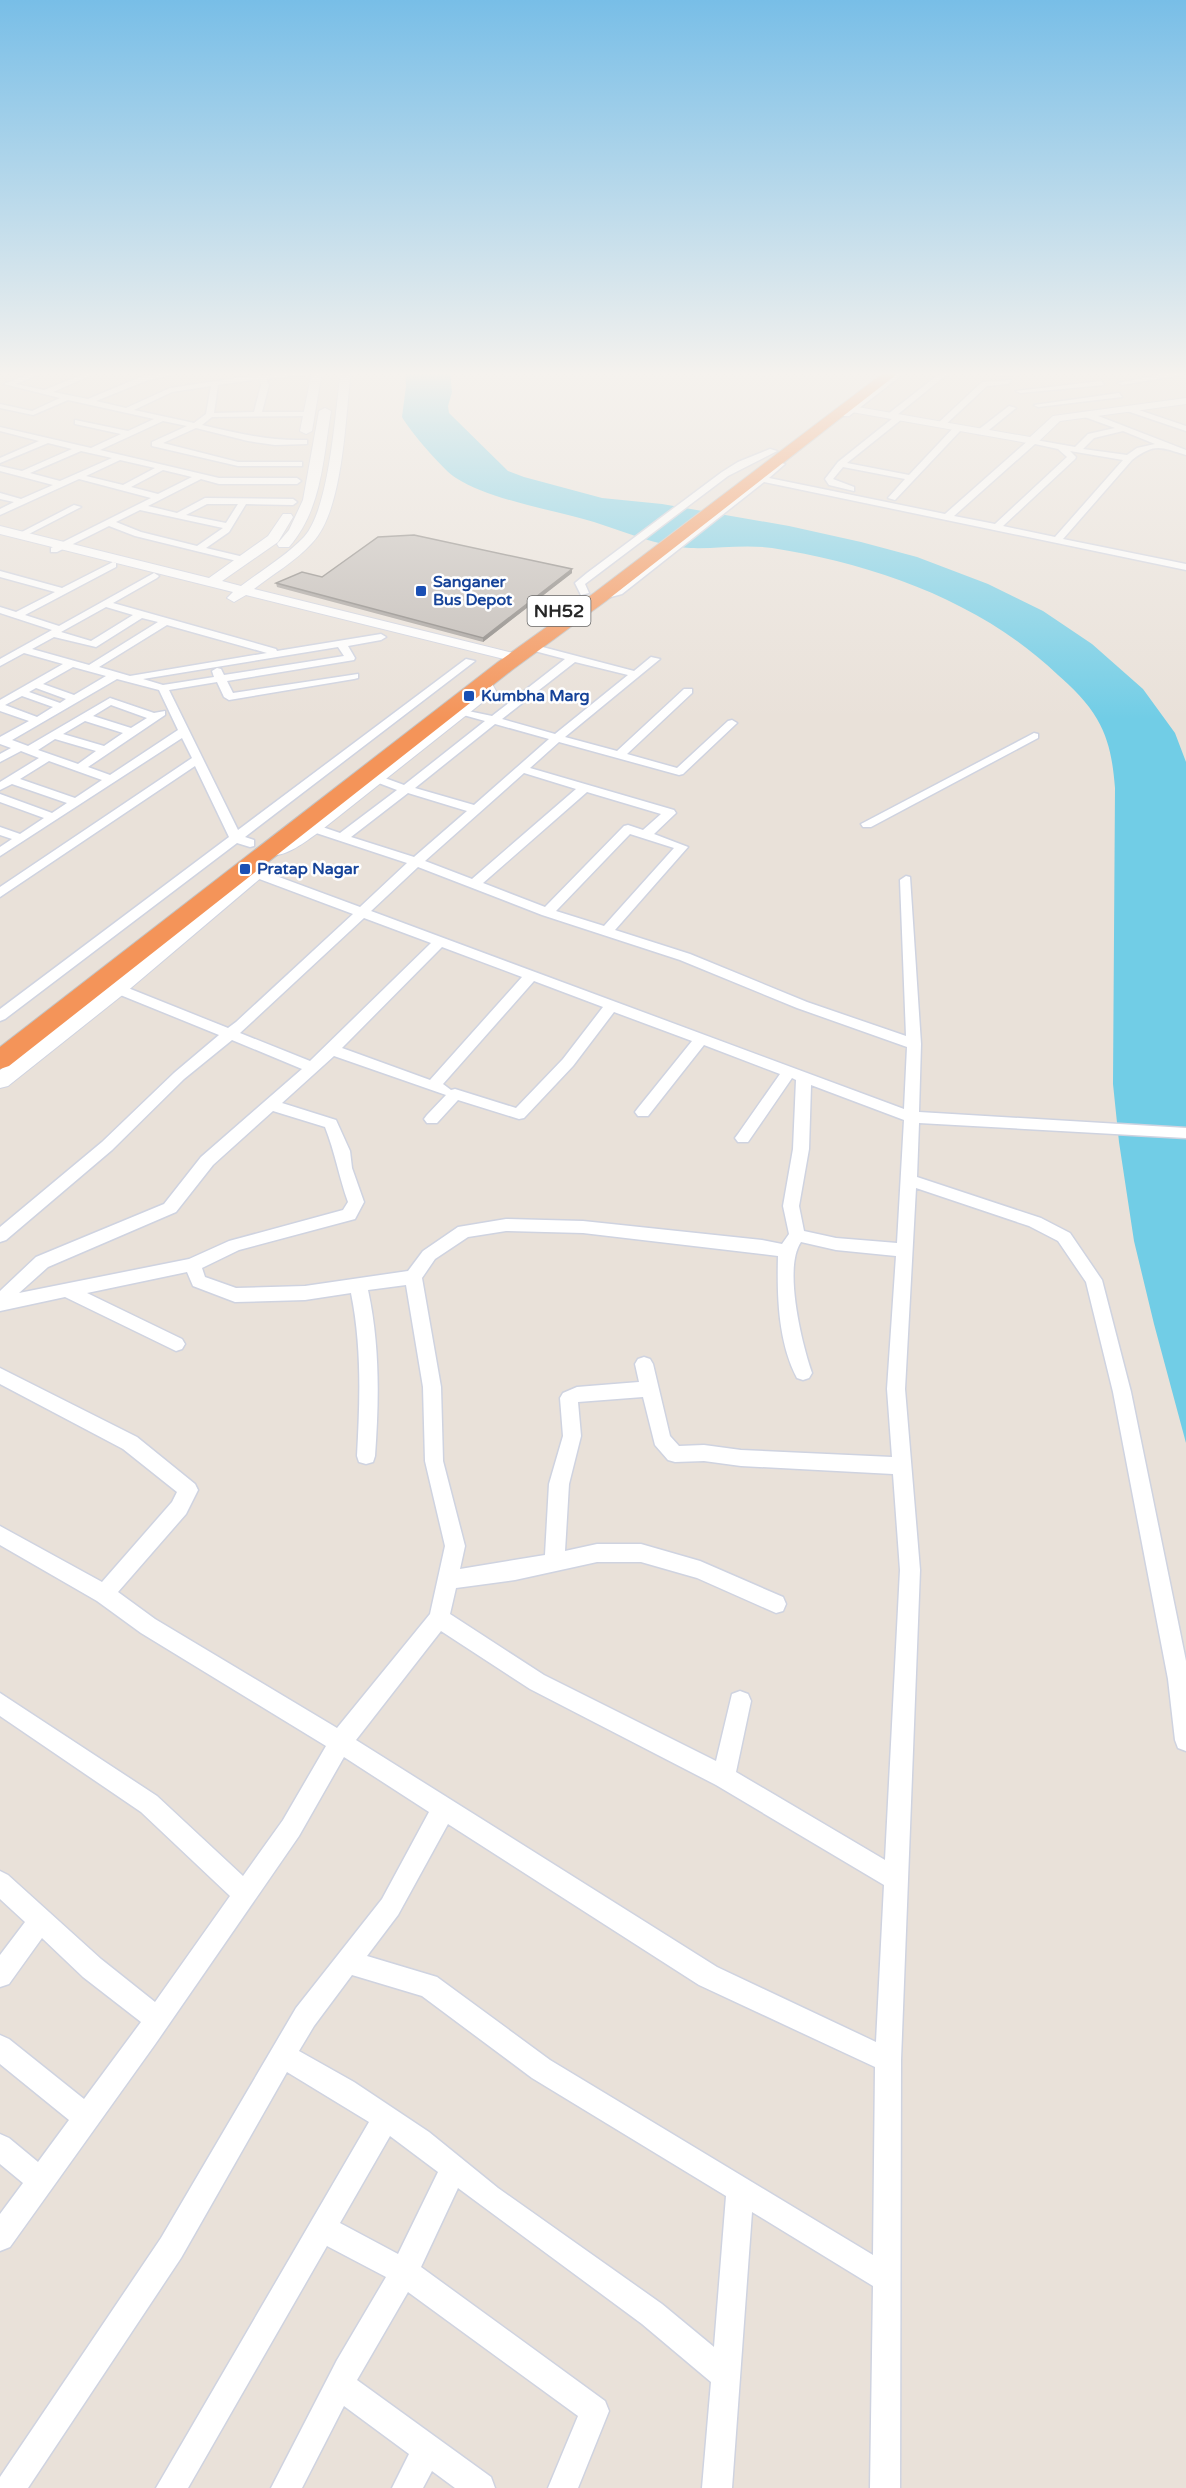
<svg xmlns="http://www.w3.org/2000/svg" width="1186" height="2488" font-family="'Varela Round',sans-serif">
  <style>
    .water { fill: #71cde6 }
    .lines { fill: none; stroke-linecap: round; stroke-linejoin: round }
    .street-casing { stroke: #cfd3e0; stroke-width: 3 }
    .secondary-casing { stroke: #cfd3e0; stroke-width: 2 }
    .highway-casing { stroke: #c3c3c3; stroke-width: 2 }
    .street { fill: #fff; fill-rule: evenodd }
    .secondary { fill: #fff; fill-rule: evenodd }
    .highway { fill: #f49459; fill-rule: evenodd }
    .wall { fill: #a6a19d }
    .shaded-wall { fill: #87837f }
    .building { fill: #c1bbb6; stroke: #87837f; stroke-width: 1.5 }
    .transit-dot { fill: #1a4fb4; stroke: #fff; stroke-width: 2 }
    .labels { text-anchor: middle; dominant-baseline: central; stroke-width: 5; stroke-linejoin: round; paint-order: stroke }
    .far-transit-label { font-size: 16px; font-weight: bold; fill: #164399; stroke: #fff; text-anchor: start }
    .shield { fill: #fff; stroke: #686868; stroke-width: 1.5 }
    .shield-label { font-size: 18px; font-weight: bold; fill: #272727 }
  </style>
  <rect width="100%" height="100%" fill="#e9e1d9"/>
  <path class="water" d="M405 371H450L452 392 448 406 449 413 508 471 524 477 602 498 662 504 789 526 861 542 917 557 988 584 1043 611 1092 644 1143 689 1175 733 1186 762V1443L1154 1324 1134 1241 1119 1142 1113 1084 1115 788C1113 764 1110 741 1097 719 1088 703 1072 687 1058 675 982 602 875 564 772 548 744 544 717 549 690 548 656 546 626 532 594 522 554 510 490 500 456 478 444 471 409 430 402 417L406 386Z"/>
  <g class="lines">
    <defs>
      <g id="street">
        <path d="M37 371H47L16 384 44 390 92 371H101L53 392 88 399 143 376 176 371H191L148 380 96 401 126 408 170 388 243 377 320 371 317 373 266 379 269 385 262 412H312V416L212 417 202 425C237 433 268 441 304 440H307V444L275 445 248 441 196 428 163 443 238 462H302V466H238L152 446V442L187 426 163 421 100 450 219 478H297L301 481 297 484H219L201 479 148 506 177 513 205 498 293 499 297 502 293 505 246 504 229 532 206 548 248 558V562L245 563 135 536 109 526 57 552H51V548L151 498 79 479 0 515V509L14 502 0 499V493L21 499 53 485 0 471V466L22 471 72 449 48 443 0 463V458L39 441 0 431V427L91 448 121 434 75 424V420L128 431 154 419 68 400 33 415 0 408V404L32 411 60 398 4 384ZM259 379 261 385 254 412 214 413 218 385ZM211 386 206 414 194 423 134 410 172 392ZM81 451 112 458 60 481 30 473ZM120 460 155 468 123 485 86 476ZM163 470 192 477 158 494 131 487ZM207 504H238L226 523 186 515ZM140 510 223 528 197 546 141 532 116 522Z"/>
        <polygon points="899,371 907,371 849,416 843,416 843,412"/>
        <polygon points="943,371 951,371 897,415 902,415 902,419 847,463 909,475 955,426 961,426 961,430 895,500 888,498 905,479 843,467 833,479 854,487 854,491 829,485 825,479 838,462 893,418 888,418 888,414"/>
        <polygon points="1014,371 1042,371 999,376 995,374"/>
        <polygon points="1153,371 1168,374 1186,371 1186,374 1122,385 1118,383 1159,375"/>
        <polygon points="1011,380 1008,384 987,386 943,427 936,425 982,382"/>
        <polygon points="1101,381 1104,385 1020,393 1016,391"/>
        <polygon points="1119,393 1122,397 1038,407 1034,405"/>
        <polygon points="1009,406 1016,408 984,434 978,434 978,430"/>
        <polygon points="1130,407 1186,426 1186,431 1127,411 1126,409"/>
        <path d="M1082 412H1088L1186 450V455C1161 448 1156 442 1132 460L1063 539 1186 564V570L764 482 622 594 600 600 595 597 616 590 775 465 771 464V460L785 464 769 478 945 514 1030 439 1075 447 1088 434 1115 428 1082 416ZM1123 431 1155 444 1137 448 1127 455 1083 449 1094 438ZM1035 444 1058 449 1067 457 995 524 954 516ZM1070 451 1123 460 1055 537 1003 526 1075 459 1076 457Z"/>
        <polygon points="770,449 777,451 728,476 585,584 589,593 581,595 575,583 587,573 722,472 738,462"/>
        <polygon points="74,505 81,507 23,537 16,535"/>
        <path d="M113 562 116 563V567L25 615 59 626 154 573 159 576 157 578 113 603 276 649 277 651 381 634 386 637 381 640 348 646 355 658 354 660 227 681 233 693 358 674V678L354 679 229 700 224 697 217 682 169 690 238 830 466 659 475 661 245 837 254 840V846L250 847 237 843 5 1019 0 1021V1009L229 837 195 766 0 897V887L192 758 182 738 0 856V847L12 839 0 835V827L20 834 44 818 0 802V794L52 813 67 803 12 784 0 790V782L39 758 21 751 0 762V754L11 748 0 744V737L29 721 0 711V700L63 664 24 653 0 666V659L52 630 0 613V607L16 612 55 592 0 577V571L62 588ZM106 607 133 615 91 641 61 632ZM142 618 158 622 89 665 32 649 54 637 96 647ZM167 625 267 653 130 676 99 667ZM338 647 344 656 224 675 221 669 217 668 212 671 214 677 163 685 143 679ZM73 667 106 676 74 695 43 684ZM117 679 159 690 178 730 110 775 88 767 165 715V711L154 713 110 698 28 746 12 740ZM36 688 66 699 60 703 29 692ZM22 696 53 707 37 717 5 705ZM111 705 147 718 131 728 93 716ZM85 721 123 733 104 746 63 734ZM55 739 96 751 78 764 38 750ZM49 761 102 780 75 798 20 779Z"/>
        <path d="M531 644 634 671 651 657 660 659 565 737 617 751 684 689H692V693L627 754 677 768 728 721 732 720 737 723 683 774 679 775 559 742 530 768 674 810 676 813 654 834 688 847 615 930 690 954 807 1002 906 1036 900 880 906 876 910 877 921 1044 919 1112 1186 1128V1138L919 1123 917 1177 1041 1218 1070 1233 1102 1280 1131 1392 1186 1661V1751L1178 1748 1175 1740 1168 1679 1113 1392 1086 1282 1058 1241 1029 1226 916 1188 905 1389 920 1570 901 2060 900 2488H870L873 2286 752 2212 732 2488H702L711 2382 642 2324 458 2188 421 2267 605 2401 609 2411 578 2488H548L578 2416 408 2292 357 2380 491 2477 495 2488H455L432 2471 423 2488H392L409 2454 344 2406 302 2488H271L337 2360 386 2277 327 2246 188 2488H156L369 2122 287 2072 181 2258 28 2488H0V2477L161 2238 296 2008 382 1899 429 1812 344 1757 299 1836 156 2043 10 2247 0 2251V2214L23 2183 0 2164V2134L9 2138 38 2162 69 2120 0 2064V2035L9 2039 84 2099 141 2022 83 1977 42 1938 9 1984 0 1987V1955L25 1922 0 1899V1871L8 1875 101 1959 155 2002 230 1896 141 1812 0 1716V1693L157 1796 243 1876 283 1820 326 1746 141 1633 97 1601 0 1545V1526L102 1582 172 1502 177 1492 123 1449 0 1384V1368L137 1437 195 1484 198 1490 186 1514 118 1592 155 1619 337 1728 430 1614 445 1546 425 1461 423 1387 406 1285 368 1290C380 1346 379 1400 375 1456L373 1462 366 1464 359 1462 357 1456C360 1401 362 1347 351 1293L305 1300 235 1302 193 1286 187 1272 87 1293 182 1339 185 1344 182 1349 176 1351 65 1297 0 1311V1291L36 1257 164 1204 201 1157 302 1069 232 1040 184 1079 112 1150 6 1240 0 1242V1227L102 1142 174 1073 219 1035 113 992 111 989 113 986H123L228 1028 236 1022 353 914 241 872 239 869 241 866H249L360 907 407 863 298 827 296 824 302 820 340 833 397 790 363 777V773H371L404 785 485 721 449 711V707L492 716 565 659 527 649 526 647ZM575 662 628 675 555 734 502 719ZM495 724 549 739 474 805 415 788ZM524 773 576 789 472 879 425 861ZM587 792 661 814 643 830 628 825 624 826 545 907 483 883ZM408 793 467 811 414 857 351 837ZM630 834 674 848 604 926 556 911ZM418 867 542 915 680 960 797 1008 907 1047 904 1109 371 911ZM364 918 431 943 310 1061 240 1033ZM442 947 522 977 430 1080 342 1048ZM534 981 603 1007 563 1059 516 1108 455 1089 451 1090 443 1084ZM614 1012 692 1041 638 1108 635 1112 638 1116H648L704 1045 780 1074 738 1134 735 1138 738 1142H748L792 1078 796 1080 793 1149 783 1206 789 1234 782 1244 762 1240 583 1221 506 1219 458 1227 423 1251 408 1271 305 1286 236 1288 205 1277 202 1268 239 1250 355 1219 364 1202 352 1168 350 1151 336 1120 282 1103 334 1056 446 1095 427 1115 424 1119 427 1123H437L458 1100 519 1119 524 1118 573 1066ZM811 1085 904 1120 897 1243 836 1238 804 1231 799 1206 809 1149ZM273 1111 325 1127C335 1152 339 1177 348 1202L343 1210 229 1241 189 1259 19 1293 48 1267 176 1212 213 1165ZM506 1231 583 1233 778 1256C777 1296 778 1342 797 1378L803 1380 809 1378 812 1373C802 1344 783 1268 801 1242L836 1250 896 1256 887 1389 892 1457 741 1450 704 1445 679 1446 670 1436 653 1364 650 1359 644 1357 638 1359 635 1364 639 1382 577 1387 563 1393 560 1398 563 1436 549 1484 545 1555 460 1569 465 1546 443 1461 441 1387 422 1278 435 1259 468 1237ZM643 1397 655 1445 668 1460 675 1462 704 1461 741 1466 893 1474 900 1570 885 1860 736 1772 751 1701 748 1694 740 1691 732 1694 716 1761 544 1675 450 1614 456 1588 515 1580 597 1562H641L697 1578 776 1613 783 1611 786 1604 783 1597 700 1561 641 1544H597L565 1551 569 1484 581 1436 578 1402ZM441 1631 530 1689 716 1785 884 1885 876 2042 717 1967 356 1740ZM448 1824 699 1985 875 2067 873 2255 550 2060 437 1977 367 1956 398 1915ZM352 1975 422 1996 532 2078 726 2196 714 2347 662 2304 498 2188 429 2132 354 2082 299 2051 314 2026ZM390 2136 438 2172 398 2254 340 2223Z"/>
        <polygon points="1034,733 1038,734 1038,738 871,827 863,827 861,824"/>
      </g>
      <g id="secondary">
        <polygon points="312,371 322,371 312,431 306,434 300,431"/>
        <path d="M341 371H351C345 417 344 510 312 543 296 561 273 574 254 589L521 655 523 658 521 661 516 662 246 595 234 602 227 598 233 592 0 534V526L209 578 268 536 283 514H291L293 517 278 542 222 581 241 586C262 570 286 556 304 537 330 508 335 412 341 371Z"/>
        <polygon points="1186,398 1186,404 1060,421 1037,443 1033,444 846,411 840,408 846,405 1030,437 1053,416"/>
        <path d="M325 408 331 411C323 459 322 509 289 547H279L277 544 289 530 303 500 319 411Z"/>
        <path d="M485 678 490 680 496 691 493 694 319 832C302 844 283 860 261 855L258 851 261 847 280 843 307 824 480 690 477 683Z"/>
        <polygon points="256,868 262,869 265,873 262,877 125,993 8,1086 0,1088 0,1070 111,985 250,869"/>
      </g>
      <polygon id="highway" points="886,371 901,371 606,601 512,670 9,1066 0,1069 0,1047 498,662 594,593"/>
    </defs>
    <use href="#street" class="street-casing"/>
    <use href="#secondary" class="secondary-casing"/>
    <use href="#highway" class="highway-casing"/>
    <use href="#street" class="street"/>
    <use href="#secondary" class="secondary"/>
    <use href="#highway" class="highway"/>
  </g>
  <polygon class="wall" points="572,573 483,642 277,587 276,583 322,577"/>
  <polygon class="shaded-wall" points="572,569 572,573 483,642 483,638"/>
  <polygon class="building" points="414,535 572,569 483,638 276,583 302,572 322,577 378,537"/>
  <linearGradient id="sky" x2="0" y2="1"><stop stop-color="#78bee7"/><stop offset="0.52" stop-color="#f5f2ee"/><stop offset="1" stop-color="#f5f2ee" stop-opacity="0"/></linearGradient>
  <rect width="1186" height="719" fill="url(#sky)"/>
  <g class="transit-dot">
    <rect x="415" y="585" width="12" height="12" rx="3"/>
    <rect x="463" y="690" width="12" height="12" rx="3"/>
    <rect x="239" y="863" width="12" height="12" rx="3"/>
  </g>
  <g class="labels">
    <g class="far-transit-label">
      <text x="433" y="582">Sanganer<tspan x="433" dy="18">Bus Depot</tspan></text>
      <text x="481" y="696">Kumbha Marg</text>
      <text x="257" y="869">Pratap Nagar</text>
    </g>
    <rect class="shield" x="527.5" y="596" width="63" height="30" rx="4.5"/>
    <g class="shield-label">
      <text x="559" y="611">NH52</text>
    </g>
  </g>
</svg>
